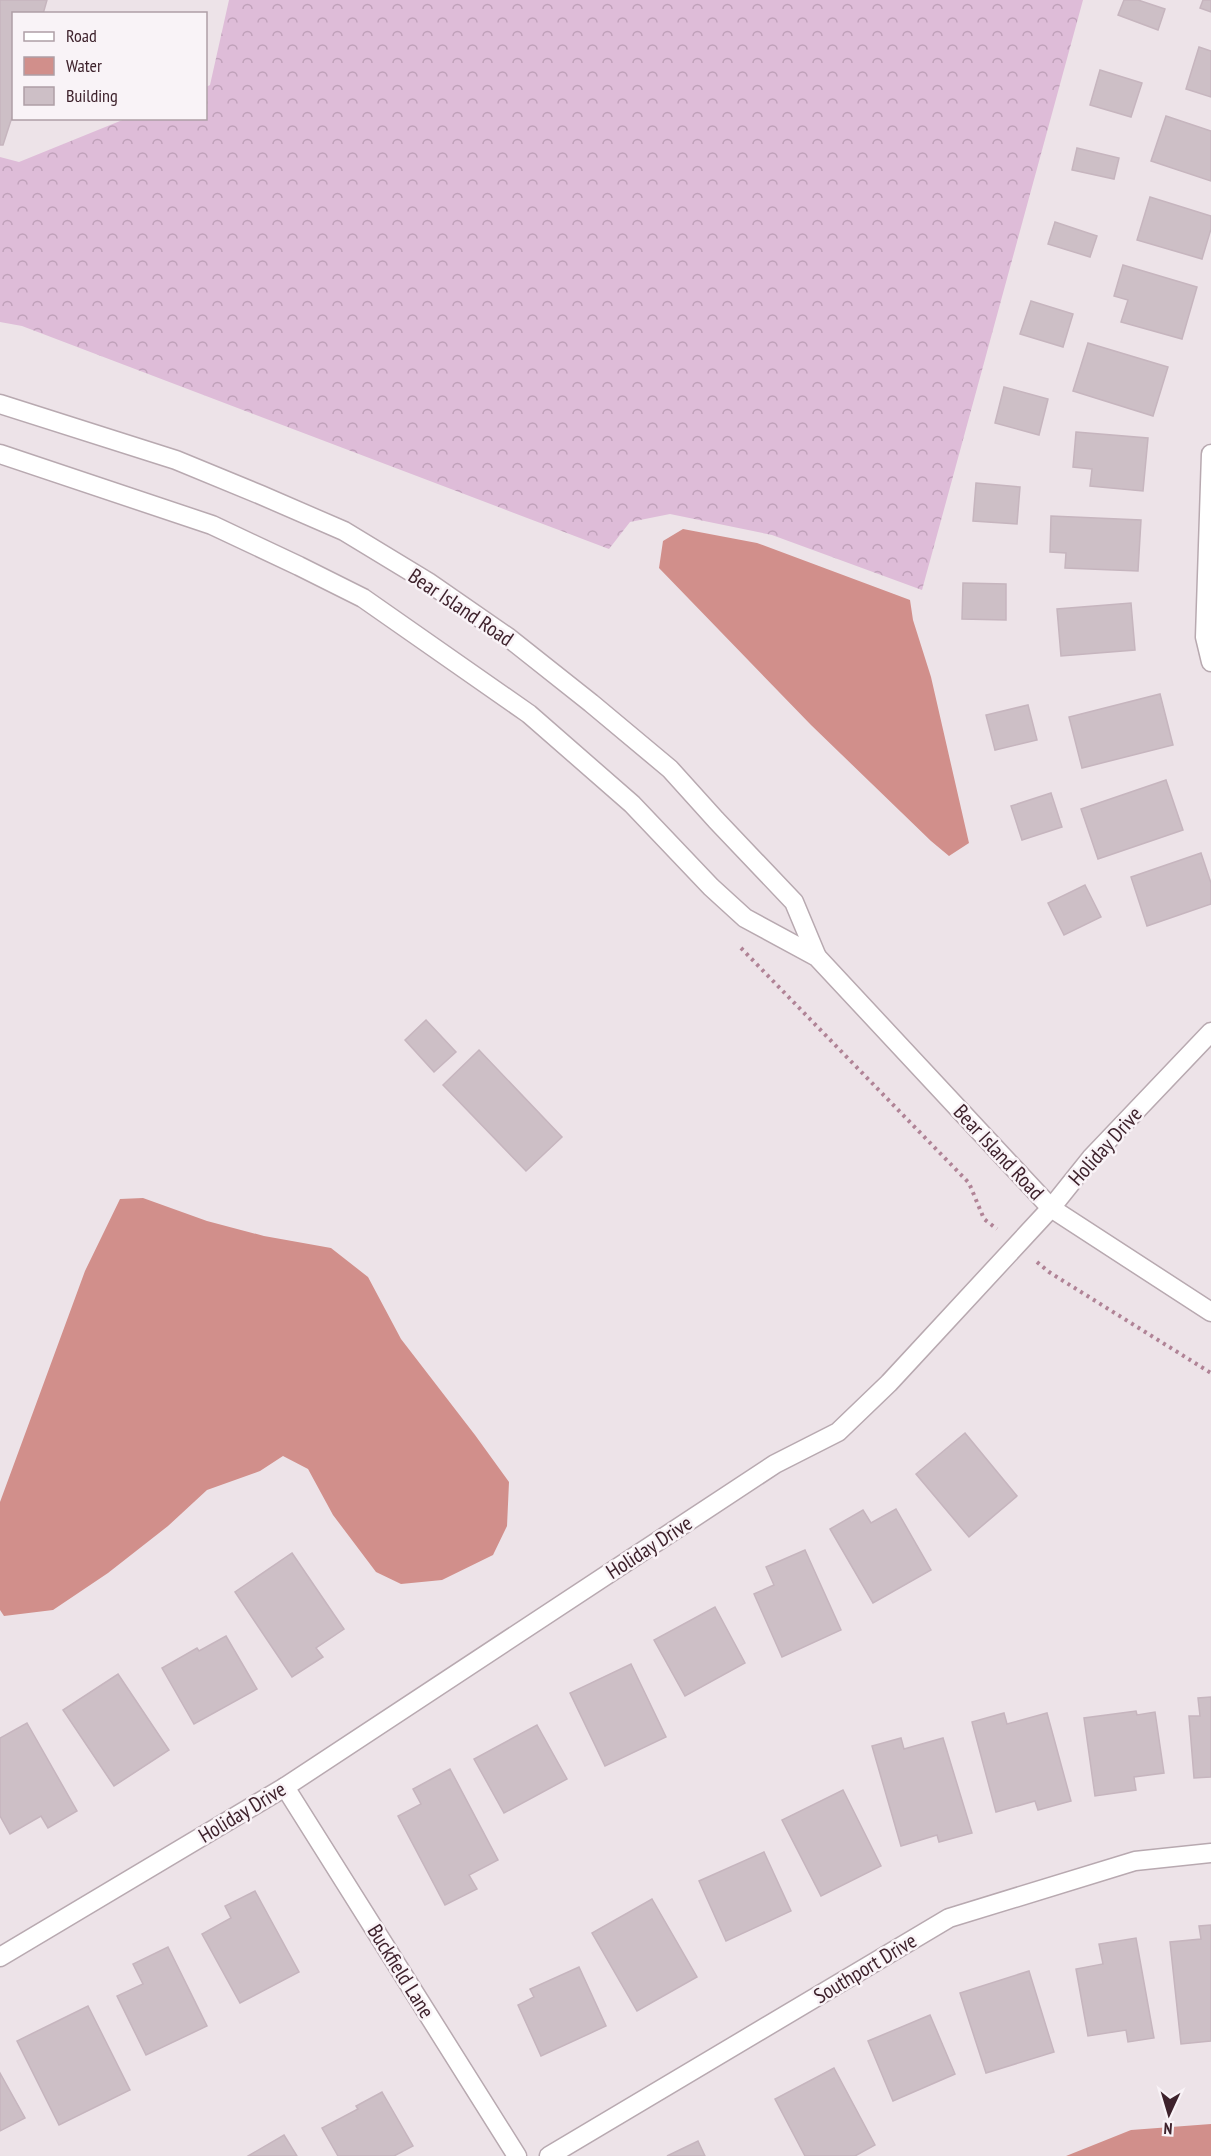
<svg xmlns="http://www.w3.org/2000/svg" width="1211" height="2156" font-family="'PT Sans Narrow',sans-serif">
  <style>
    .forest { fill: url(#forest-crowns) }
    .water { fill: #d18f8b }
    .building { fill: #cdbfc6; stroke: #c6b5be; stroke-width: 1.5 }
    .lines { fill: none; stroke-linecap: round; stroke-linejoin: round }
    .minor-casing { stroke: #b8a9b0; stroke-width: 21 }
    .path { stroke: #b08396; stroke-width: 4; stroke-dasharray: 3 4.5; stroke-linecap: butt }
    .minor { stroke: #fff; stroke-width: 18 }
    .labels { text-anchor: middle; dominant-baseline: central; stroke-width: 5; stroke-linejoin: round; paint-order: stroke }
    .street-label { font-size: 21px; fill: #3e222c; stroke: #f9f3f7 }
  </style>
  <defs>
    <pattern id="forest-crowns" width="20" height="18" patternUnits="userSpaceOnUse" patternTransform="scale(1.5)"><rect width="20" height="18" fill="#debcd8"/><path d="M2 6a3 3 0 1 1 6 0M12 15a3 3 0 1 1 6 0" fill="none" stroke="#c0a1ba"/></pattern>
  </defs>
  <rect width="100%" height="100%" fill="#ede3e8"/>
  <polygon class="forest" points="229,0 1083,0 922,590 772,535 670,514 630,522 609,549 22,326 0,322 0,157 19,162 125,119 206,118 206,87 210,85"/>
  <g class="water">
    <polygon points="683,529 757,543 910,600 913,620 931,677 969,843 949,856 931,841 811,725 659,568 663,541"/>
    <polygon points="143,1198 207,1221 264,1236 331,1248 368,1277 401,1339 475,1435 509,1482 507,1526 493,1555 442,1580 401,1584 376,1572 333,1515 308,1469 283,1456 260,1471 207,1490 168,1526 108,1573 53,1610 4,1616 0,1610 0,1502 85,1271 120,1199"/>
    <polygon points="1211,2124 1211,2156 1066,2156 1131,2130"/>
  </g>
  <g class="building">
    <polygon points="0,0 47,0 43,14 14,14 14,111 3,145 0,145"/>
    <polygon points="1124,0 1138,0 1165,9 1158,30 1118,15"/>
    <polygon points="1203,0 1211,0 1211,12 1200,8"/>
    <polygon points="1199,47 1211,51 1211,97 1186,89"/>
    <polygon points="1100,70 1142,83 1131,117 1090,105"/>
    <polygon points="1166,116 1211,131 1211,181 1151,161"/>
    <polygon points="1077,148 1119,158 1114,179 1072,170"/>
    <polygon points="1150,197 1211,216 1211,229 1202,259 1137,240"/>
    <polygon points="1055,222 1097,236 1090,257 1048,244"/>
    <polygon points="1123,265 1197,287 1182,339 1121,322 1128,300 1114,296"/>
    <polygon points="1031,301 1073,314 1063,347 1020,334"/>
    <polygon points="1088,343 1168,367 1153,416 1073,391"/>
    <polygon points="1004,387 1048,399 1039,435 995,423"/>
    <polygon points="1076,432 1148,438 1143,491 1090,486 1092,469 1073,467"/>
    <polygon points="976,483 1020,487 1017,524 973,521"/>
    <polygon points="1051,516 1141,520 1138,571 1065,568 1066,553 1050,552"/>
    <polygon points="963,583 1006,584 1006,620 962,619"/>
    <polygon points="1131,603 1135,650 1061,656 1057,609"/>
    <polygon points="1160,694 1173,745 1082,768 1069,717"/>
    <polygon points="1028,705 1037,740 995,750 986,715"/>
    <polygon points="1166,780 1183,830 1098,859 1081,809"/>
    <polygon points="1051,793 1062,827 1022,840 1011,806"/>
    <polygon points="1201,853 1211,883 1211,904 1147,926 1131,877"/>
    <polygon points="1085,885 1101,917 1064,935 1048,903"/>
    <polygon points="426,1020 456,1052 434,1072 405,1040"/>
    <polygon points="479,1050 562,1137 526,1171 443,1085"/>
    <polygon points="965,1433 1017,1496 969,1537 916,1474"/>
    <polygon points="896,1509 931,1570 873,1603 830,1529 863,1510 871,1523"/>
    <polygon points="805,1550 841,1630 782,1657 754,1594 774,1585 766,1567"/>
    <polygon points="292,1553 344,1629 316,1648 323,1657 292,1677 235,1592"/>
    <polygon points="715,1607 745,1663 685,1696 654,1640"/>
    <polygon points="226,1636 257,1689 194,1724 162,1668 197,1648 199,1651"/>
    <polygon points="631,1664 666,1737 605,1766 570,1693"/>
    <polygon points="118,1674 169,1750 114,1786 63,1710"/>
    <polygon points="1211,1697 1211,1777 1194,1778 1189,1716 1200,1716 1198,1698"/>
    <polygon points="1136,1711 1137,1715 1155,1712 1164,1773 1134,1777 1136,1790 1095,1796 1084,1718"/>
    <polygon points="1004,1713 1007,1724 1047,1713 1071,1801 1038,1810 1035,1801 996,1812 972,1722"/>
    <polygon points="27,1723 77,1811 48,1828 41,1816 10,1834 0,1816 0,1738"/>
    <polygon points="537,1725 567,1779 504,1813 474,1759"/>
    <polygon points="901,1738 904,1749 943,1738 972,1833 939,1842 937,1835 901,1846 872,1746"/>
    <polygon points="450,1769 498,1860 469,1875 477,1889 445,1905 398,1816 421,1804 413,1789"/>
    <polygon points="843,1790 881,1866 821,1896 782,1820"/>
    <polygon points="764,1852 791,1911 726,1941 699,1881"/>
    <polygon points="255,1891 299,1972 240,2003 202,1934 231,1918 225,1906"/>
    <polygon points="652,1899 697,1977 637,2011 592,1933"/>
    <polygon points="1211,1925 1211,2041 1181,2044 1170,1942 1201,1939 1199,1926"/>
    <polygon points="1136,1938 1154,2038 1128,2042 1126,2030 1088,2036 1076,1969 1103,1964 1099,1944"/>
    <polygon points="168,1947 207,2026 146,2055 117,1996 143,1984 133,1964"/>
    <polygon points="579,1967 606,2026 541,2056 518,2005 534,1997 530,1989"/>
    <polygon points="1029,1971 1054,2052 986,2073 960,1993"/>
    <polygon points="88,2006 130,2090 59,2125 17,2041"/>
    <polygon points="930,2015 955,2074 893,2101 868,2041"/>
    <polygon points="834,2068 875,2145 855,2156 805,2156 775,2099"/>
    <polygon points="0,2073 25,2118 0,2131"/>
    <polygon points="382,2092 413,2146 394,2156 338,2156 322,2128 358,2109 356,2106"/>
    <polygon points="284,2135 297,2156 248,2156"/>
    <polygon points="698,2141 705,2156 667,2156"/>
  </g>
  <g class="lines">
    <defs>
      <g id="minor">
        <polyline points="0,404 176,460 261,495 344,531 428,582 509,638 591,703 670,769 716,820 794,902 817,957"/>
        <polyline points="0,454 212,525 299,566 363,598 529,714 632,804 711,887 745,918 817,957 1051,1208 1211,1312"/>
        <polyline points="1211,454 1205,637 1211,662"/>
        <polyline points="285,1787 517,2156"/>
        <polyline points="0,1957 285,1787 775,1464 838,1432 889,1383 1051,1208 1091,1158 1211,1032"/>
        <polyline points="549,2156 949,1918 1135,1861 1211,1853"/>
      </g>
    </defs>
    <use href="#minor" class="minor-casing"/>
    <g class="path">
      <polyline points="741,948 969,1183 984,1219 997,1229"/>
      <polyline points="1037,1262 1049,1272 1211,1373"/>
    </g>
    <use href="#minor" class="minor"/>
  </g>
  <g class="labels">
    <g class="street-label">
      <text transform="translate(461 607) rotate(34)">Bear Island Road</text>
      <text transform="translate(1105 1146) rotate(-48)">Holiday Drive</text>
      <text transform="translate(999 1152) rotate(47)">Bear Island Road</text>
      <text transform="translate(649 1547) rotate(-33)">Holiday Drive</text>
      <text transform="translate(242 1812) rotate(-31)">Holiday Drive</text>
      <text transform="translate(865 1968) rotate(-31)">Southport Drive</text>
      <text transform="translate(401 1971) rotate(58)">Buckfield Lane</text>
    </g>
  </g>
  <rect x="12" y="12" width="195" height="108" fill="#f9f3f7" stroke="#ae9fa6" stroke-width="1.5"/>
  <rect x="24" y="32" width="30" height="9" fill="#ffffff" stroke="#ae9fa6" stroke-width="1.5"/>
  <text x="66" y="42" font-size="18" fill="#3e222c">Road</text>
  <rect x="24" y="57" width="30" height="18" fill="#d18f8b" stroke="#ae9fa6" stroke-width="1.5"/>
  <text x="66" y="72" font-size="18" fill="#3e222c">Water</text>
  <rect x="24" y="87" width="30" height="18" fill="#cdbfc6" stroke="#ae9fa6" stroke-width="1.5"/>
  <text x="66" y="102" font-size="18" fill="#3e222c">Building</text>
  <g transform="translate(1169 2114) rotate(184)" stroke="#f9f3f7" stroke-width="4.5" paint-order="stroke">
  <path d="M0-4.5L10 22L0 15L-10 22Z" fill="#3e222c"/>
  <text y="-9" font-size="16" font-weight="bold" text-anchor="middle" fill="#3e222c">N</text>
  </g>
</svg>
